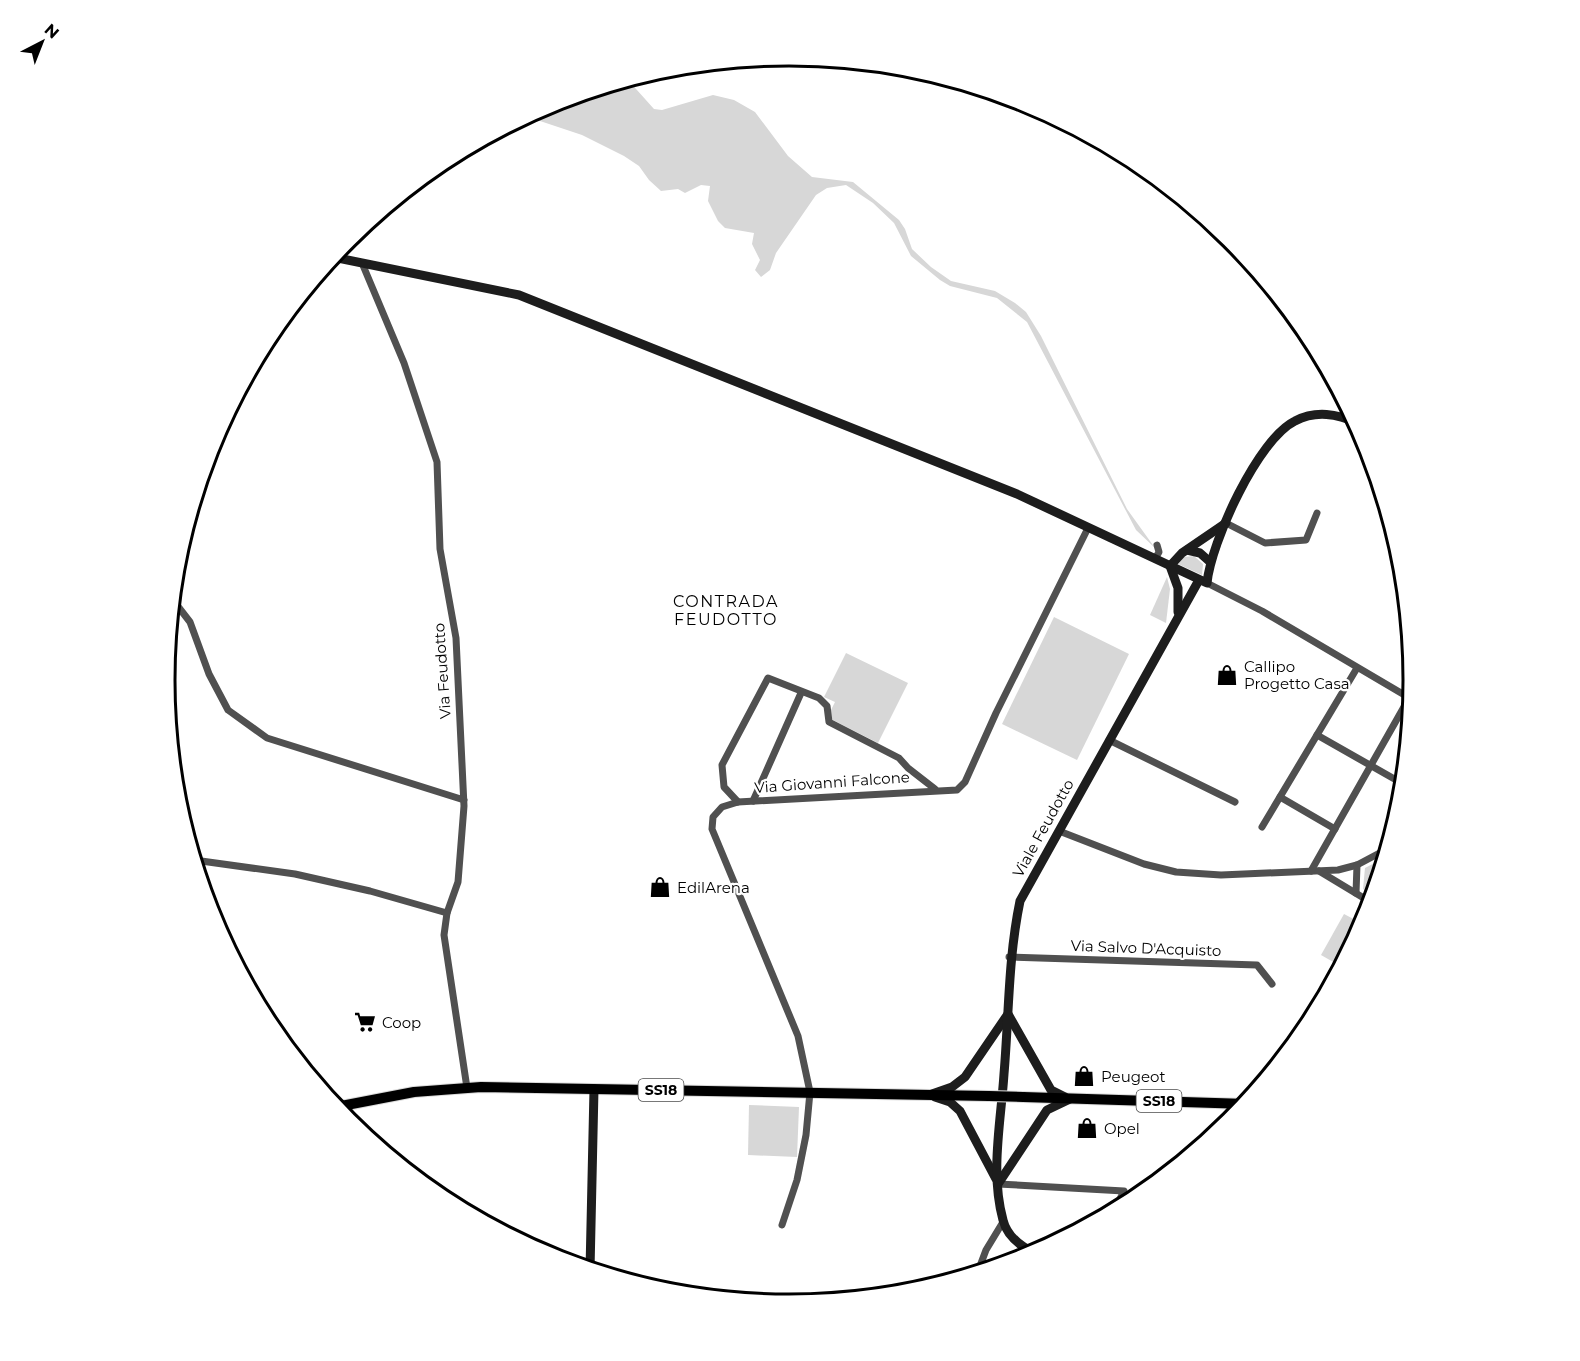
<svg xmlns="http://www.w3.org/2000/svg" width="1580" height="1361" font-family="Montserrat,sans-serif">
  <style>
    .green { fill: #d7d7d7 }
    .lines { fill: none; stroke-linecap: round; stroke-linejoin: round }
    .primary-casing { stroke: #dbdbdb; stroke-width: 12 }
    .street { stroke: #505050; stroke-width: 7 }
    .secondary { stroke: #1d1d1d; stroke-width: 9 }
    .primary { stroke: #000; stroke-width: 10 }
    .primary-bridge-casing { stroke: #dbdbdb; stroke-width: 12; stroke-linecap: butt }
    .primary-bridge { stroke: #000; stroke-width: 10 }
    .labels { text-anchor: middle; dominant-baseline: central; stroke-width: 4.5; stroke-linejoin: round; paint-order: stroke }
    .shield { fill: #fff; stroke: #4c4c4c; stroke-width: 1.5 }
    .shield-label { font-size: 14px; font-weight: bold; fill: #000 }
    .poi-label { font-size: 15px; fill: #000; stroke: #fff; text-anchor: start }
    .street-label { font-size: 15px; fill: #000; stroke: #fff }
    .neighbourhood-label { font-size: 16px; letter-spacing: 1.5px; fill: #000; stroke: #fff }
    .rim { fill: none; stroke: #000; stroke-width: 3 }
  </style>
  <rect width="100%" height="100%" fill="#fff"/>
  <g class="green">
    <polygon points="628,80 654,109 662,110 713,95 734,100 755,112 788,156 812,177 853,182 899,220 905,229 912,249 931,267 951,281 995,291 1015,303 1026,312 1041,336 1127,509 1155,548 1136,530 1027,322 997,298 950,286 940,280 911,256 894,223 873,203 846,185 827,188 816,195 776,253 770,270 761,277 755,270 760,260 752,244 754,233 725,228 718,221 708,201 710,186 701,185 685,193 678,189 661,191 649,180 639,166 624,156 582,135 531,118 530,114 551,103"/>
    <polygon points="1194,556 1203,564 1202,575 1178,564 1184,557"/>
    <polygon points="1167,577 1170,589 1166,623 1150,615"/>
    <polygon points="1054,617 1129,654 1077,760 1002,724"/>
    <polygon points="846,653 908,683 878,743 831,719 830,712 835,702 824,697"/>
    <polygon points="1386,857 1375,896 1363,889 1365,868"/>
    <polygon points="1344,914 1365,925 1342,967 1321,955"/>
    <polygon points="749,1105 799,1107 797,1157 748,1155"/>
  </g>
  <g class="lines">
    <defs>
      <g id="primary">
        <polyline points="1023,1097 1247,1104"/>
        <polyline points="336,1107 414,1092 481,1087 989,1096"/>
      </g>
    </defs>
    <use href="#primary" class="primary-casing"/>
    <g class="street">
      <polyline points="362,263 404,363 437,462 440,549 456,638 464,806 458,882 447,913 444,935 467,1088"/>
      <polyline points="1226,523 1265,543 1306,540 1317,513"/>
      <polyline points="1155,559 1159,552 1157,545"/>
      <polyline points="1207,583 1262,611 1413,700"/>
      <polyline points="173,600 190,622 209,674 228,710 267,738 464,800"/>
      <polyline points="1317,735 1405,785"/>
      <polyline points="1109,740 1235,802"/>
      <polyline points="1280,797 1335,829"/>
      <polyline points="753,801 801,693"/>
      <polyline points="738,802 724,787 722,765 768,678 819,698 827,706 829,722 899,758 908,768 935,789"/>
      <polyline points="1262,827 1357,668"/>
      <polyline points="1059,831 1144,864 1176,872 1221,875 1338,870 1357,865 1389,848"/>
      <polyline points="194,860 295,874 370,891 447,913"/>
      <polyline points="1311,871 1409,698"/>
      <polyline points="1319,871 1372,903"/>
      <polyline points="1356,893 1357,865"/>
      <polyline points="1009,957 1257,965 1272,984"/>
      <polyline points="998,1184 1124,1191 1112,1214"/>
      <polyline points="782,1225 797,1180 806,1135 810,1092 798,1036 712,829 713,817 722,807 738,802 957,790 965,782 996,713 1088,528"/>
      <polyline points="977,1274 986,1250 1003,1222"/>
    </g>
    <g class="secondary">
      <path d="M333 257 519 295 1017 494 1207 583C1211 542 1258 439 1295 421 1316 410 1337 414 1358 423"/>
      <polyline points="1187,550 1200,553 1209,561"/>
      <polyline points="1178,612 1178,588 1170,566 1182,553 1226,523"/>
      <polyline points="932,1094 952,1087 965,1077 1008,1014 1051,1090 1065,1097"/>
      <polyline points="935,1097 950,1102 960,1111 996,1179"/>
      <polyline points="998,1184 1047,1110 1070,1099"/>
      <path d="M1037 1254C1021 1247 1007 1236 1003 1220 990 1173 1001 1121 1004 1074 1009 1015 1008 959 1020 901L1199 580"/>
      <polyline points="590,1270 594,1089"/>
    </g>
    <use href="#primary" class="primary"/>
    <defs>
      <polyline id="primary-bridge" points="989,1096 1023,1097"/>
    </defs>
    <use href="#primary-bridge" class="primary-bridge-casing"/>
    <use href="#primary-bridge" class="primary-bridge"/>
  </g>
  <defs>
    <symbol id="shop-bare" viewBox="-9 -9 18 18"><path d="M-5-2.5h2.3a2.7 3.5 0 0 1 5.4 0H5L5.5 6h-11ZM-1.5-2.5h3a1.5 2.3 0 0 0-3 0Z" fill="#000" stroke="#fff" stroke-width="2.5" paint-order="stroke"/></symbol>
    <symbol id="supermarket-bare" viewBox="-9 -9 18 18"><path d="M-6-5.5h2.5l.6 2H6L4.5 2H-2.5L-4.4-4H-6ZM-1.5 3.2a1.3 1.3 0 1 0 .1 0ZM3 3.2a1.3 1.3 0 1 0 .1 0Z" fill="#000" stroke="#fff" stroke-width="2.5" paint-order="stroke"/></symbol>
  </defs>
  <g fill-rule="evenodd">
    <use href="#shop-bare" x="1212" y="660" width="30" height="30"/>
    <use href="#shop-bare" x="645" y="872" width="30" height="30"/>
    <use href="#supermarket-bare" x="350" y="1007" width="30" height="30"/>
    <use href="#shop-bare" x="1069" y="1061" width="30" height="30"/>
    <use href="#shop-bare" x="1072" y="1113" width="30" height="30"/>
  </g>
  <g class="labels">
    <g class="shield">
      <rect x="638.5" y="1079" width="45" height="22" rx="4.5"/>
      <rect x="1136.5" y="1090" width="45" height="22" rx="4.5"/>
    </g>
    <g class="shield-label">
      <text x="661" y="1090">SS18</text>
      <text x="1159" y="1101">SS18</text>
    </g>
    <g class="poi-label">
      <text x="1244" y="666">Callipo<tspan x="1244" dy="17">Progetto Casa</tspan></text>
      <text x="677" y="887">EdilArena</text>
      <text x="382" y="1022">Coop</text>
      <text x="1101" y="1076">Peugeot</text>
      <text x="1104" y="1128">Opel</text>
    </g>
    <g class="street-label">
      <text transform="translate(442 671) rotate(-94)">Via Feudotto</text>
      <text transform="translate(832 782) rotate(-4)">Via Giovanni Falcone</text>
      <text transform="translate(1043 828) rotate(-61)">Viale Feudotto</text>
      <text transform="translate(1146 948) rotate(2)">Via Salvo D'Acquisto</text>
    </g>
    <g class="neighbourhood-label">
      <text x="726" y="601">CONTRADA<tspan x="726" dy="18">FEUDOTTO</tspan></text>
    </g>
  </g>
  <path d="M0 0H1580V1361H0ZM175 680a614 614 0 1 1 1228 0a614 614 0 1 1-1228 0Z" fill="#fff" fill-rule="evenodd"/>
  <path class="rim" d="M175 680a614 614 0 1 1 1228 0a614 614 0 1 1-1228 0Z"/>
  <g transform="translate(42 42) rotate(42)" stroke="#ffffff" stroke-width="4.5" paint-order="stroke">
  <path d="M0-4.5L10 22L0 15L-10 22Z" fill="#000000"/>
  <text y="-9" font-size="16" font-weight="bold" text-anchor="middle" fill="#000000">N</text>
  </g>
</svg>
